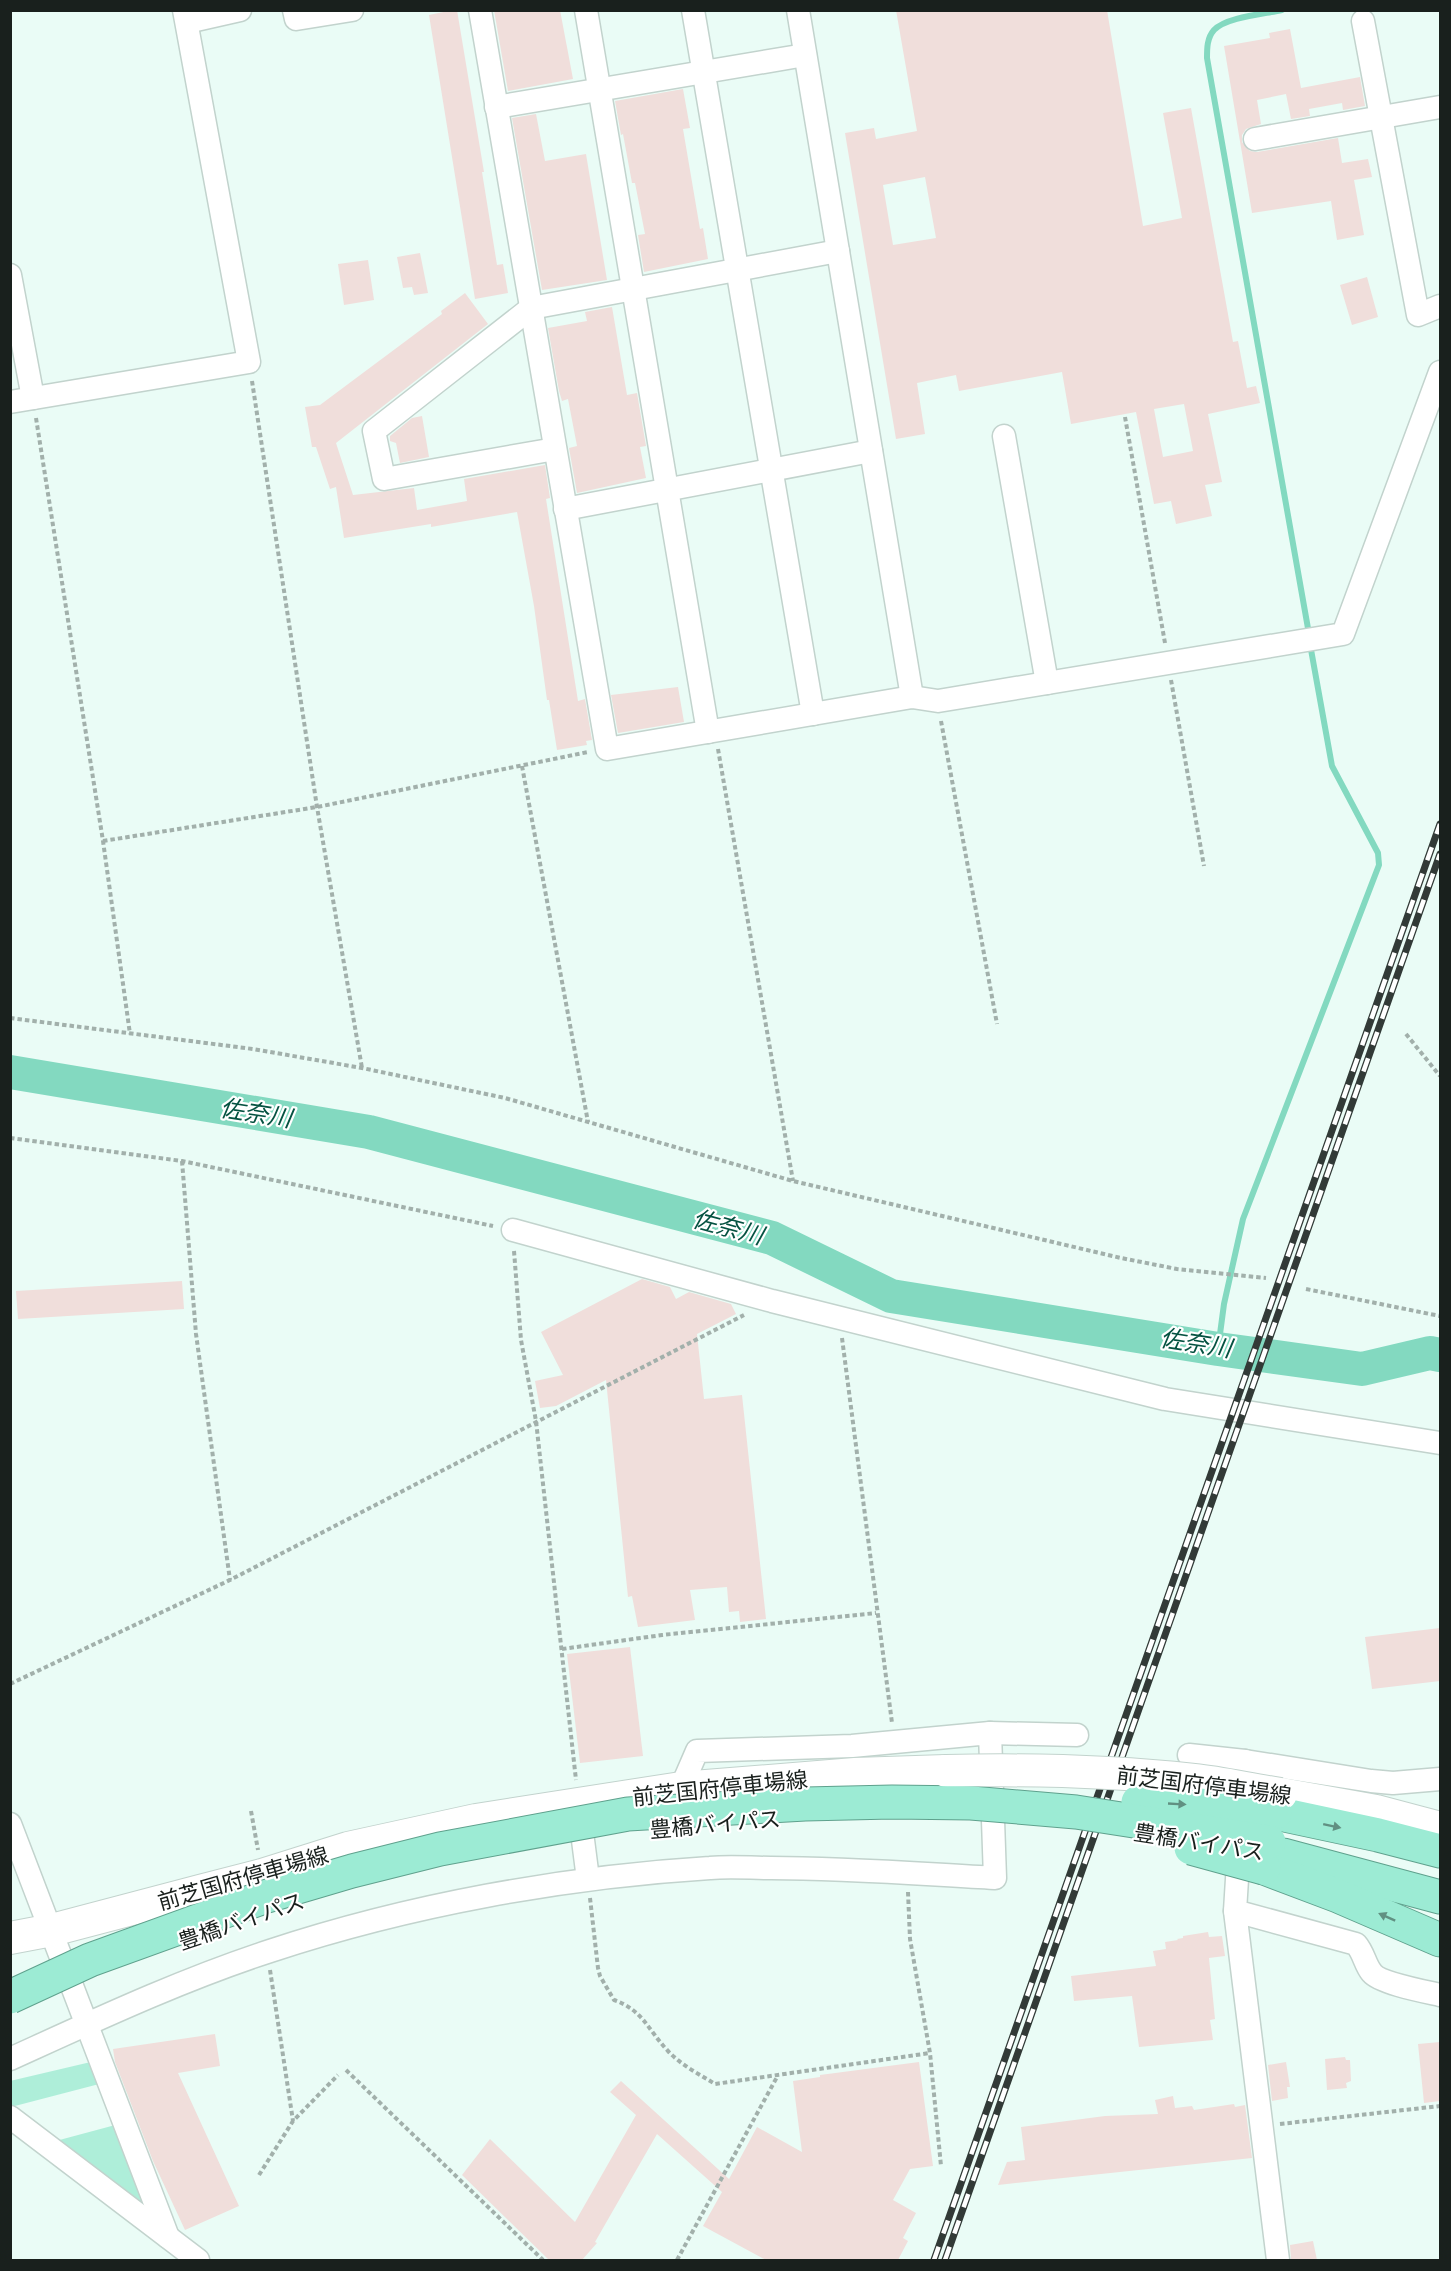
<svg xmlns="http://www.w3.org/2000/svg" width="1451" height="2271" font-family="'Space Grotesk','Noto Sans JP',sans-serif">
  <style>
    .green { fill: #aeeed9 }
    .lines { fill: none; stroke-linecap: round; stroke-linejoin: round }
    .stream { stroke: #83d9c0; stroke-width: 6 }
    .river { stroke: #83d9c0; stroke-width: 34 }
    .building { fill: #f0dedb; fill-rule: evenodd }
    .minor-casing { stroke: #c2d3cd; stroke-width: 25 }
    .secondary-casing { stroke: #c2d3cd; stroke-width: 34 }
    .trunk-casing { stroke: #5fa18d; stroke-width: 35 }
    .path { stroke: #a2b0ab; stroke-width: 4; stroke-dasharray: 4.5 3; stroke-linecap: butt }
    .minor { stroke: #fff; stroke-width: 22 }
    .secondary { stroke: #fff; stroke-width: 32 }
    .trunk { stroke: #9cebd4; stroke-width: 33 }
    .rail-casing { stroke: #323a37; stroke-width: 7 }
    .rail { stroke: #fff; stroke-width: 4.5; stroke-dasharray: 14; stroke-linecap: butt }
    .secondary-bridge-casing { stroke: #c2d3cd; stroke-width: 34; stroke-linecap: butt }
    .trunk-bridge-casing { stroke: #5fa18d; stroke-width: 35; stroke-linecap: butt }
    .secondary-bridge { stroke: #fff; stroke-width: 32 }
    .trunk-bridge { stroke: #9cebd4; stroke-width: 33 }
    .oneway { fill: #619082 }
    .labels { text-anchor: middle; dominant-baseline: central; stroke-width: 4.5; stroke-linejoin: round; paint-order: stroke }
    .street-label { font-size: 22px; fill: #19201d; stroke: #fff }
    .water-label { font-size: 24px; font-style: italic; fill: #055241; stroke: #fff }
  </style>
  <rect width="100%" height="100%" fill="#eafcf6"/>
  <g class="green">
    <polygon points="95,2061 103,2083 11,2107 10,2081"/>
    <polygon points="119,2124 156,2217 52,2142"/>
  </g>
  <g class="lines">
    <g class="stream">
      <path d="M1282 10C1264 14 1226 17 1214 30 1207 38 1207 48 1207 58L1309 634"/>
      <polyline points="1218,1349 1224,1304 1243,1219 1379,865 1378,853 1332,766 1310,644"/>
    </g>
    <polyline class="river" points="10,1072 369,1132 772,1238 891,1296 1218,1349 1362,1369 1430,1353 1440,1355"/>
  </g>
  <g class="building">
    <polygon points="453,10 457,10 484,172 482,172 497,265 503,264 508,293 475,299 429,15"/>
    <polygon points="494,10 560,10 573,79 508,91"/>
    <path d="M896 10H1107L1143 226 1182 218 1163 113 1191 108 1233 342 1238 341 1247 388 1256 386 1260 403 1208 414 1222 482 1205 485 1212 516 1176 524 1171 501 1154 504 1136 412 1071 424 1062 372 959 391 956 375 917 383 925 434 896 439 845 133 874 128 876 139 917 131ZM925 177 936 238 893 245 883 185ZM1184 404 1193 451 1163 457 1154 409Z"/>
    <polygon points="1290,29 1301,88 1360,77 1365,106 1343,110 1342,103 1309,109 1310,116 1291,119 1286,94 1257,100 1261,124 1246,129 1242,135 1242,142 1250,151 1257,152 1338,138 1342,163 1368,159 1372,177 1354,180 1364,235 1337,240 1331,201 1252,213 1224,46 1270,38 1269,33"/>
    <polygon points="683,89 690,128 683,129 700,229 703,228 708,259 644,272 638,235 645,234 635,183 632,183 623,134 621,135 615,101"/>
    <polygon points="536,114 545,161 586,154 607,280 542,290 512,118"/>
    <polygon points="420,253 428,293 414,295 412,287 403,288 397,257"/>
    <polygon points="368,260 374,300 344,305 338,264"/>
    <polygon points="1367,277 1378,317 1352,325 1340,285"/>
    <polygon points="465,293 488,324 336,443 353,495 414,488 417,510 467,501 464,479 545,465 550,498 546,499 578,701 585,699 592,740 586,741 587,745 557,750 549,700 547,700 534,606 517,512 431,527 431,524 344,538 336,487 330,489 316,447 312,447 305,407 320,405 442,314 441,311"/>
    <polygon points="612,307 627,395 637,393 646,446 640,447 646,478 577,493 569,448 577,446 568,399 562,401 559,391 548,328 587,321 585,312"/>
    <polygon points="422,416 429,457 400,463 396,443 390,441 390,436 412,418"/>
    <polygon points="678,687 684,722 618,733 611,695"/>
    <polygon points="642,1279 670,1287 676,1299 689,1292 731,1304 736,1314 697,1334 704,1399 742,1395 766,1619 740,1622 739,1611 729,1612 727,1587 690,1590 695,1620 638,1627 632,1596 628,1597 606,1380 556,1406 540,1408 535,1381 563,1375 541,1332"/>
    <polygon points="182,1281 184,1309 18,1319 16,1291"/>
    <polygon points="1440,1628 1440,1681 1372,1689 1365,1637"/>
    <polygon points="630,1647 643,1756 580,1763 567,1654"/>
    <polygon points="1208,1932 1209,1937 1222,1936 1225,1956 1209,1958 1215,2019 1210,2020 1213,2040 1139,2047 1132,1996 1074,2001 1071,1976 1156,1966 1153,1951 1166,1949 1165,1942 1178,1940 1177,1939 1183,1938 1183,1936"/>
    <polygon points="215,2034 220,2066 178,2073 239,2206 185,2230 153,2161 115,2062 113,2049"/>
    <polygon points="1440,2042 1440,2101 1424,2103 1418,2044"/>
    <polygon points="1345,2057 1346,2060 1350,2060 1351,2081 1346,2083 1347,2088 1327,2090 1325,2059"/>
    <polygon points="919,2062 933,2166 910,2169 893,2200 916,2213 903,2238 908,2241 898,2260 766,2260 703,2226 722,2192 657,2134 595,2242 597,2243 582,2260 549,2260 462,2175 490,2139 575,2222 636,2115 610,2092 621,2081 729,2179 757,2127 802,2152 793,2081 820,2077 820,2075"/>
    <polygon points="1286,2062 1290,2087 1287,2087 1288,2098 1272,2101 1268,2065"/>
    <polygon points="1173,2096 1175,2108 1192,2106 1194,2110 1234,2104 1235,2107 1245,2105 1252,2158 998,2185 1007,2162 1025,2160 1021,2127 1105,2116 1158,2114 1155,2100"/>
    <polygon points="1313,2241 1317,2260 1291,2260 1290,2245"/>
  </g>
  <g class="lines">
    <defs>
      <g id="minor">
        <polyline points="294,10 296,19 352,10"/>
        <polyline points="480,10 607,749 912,697 938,701 1343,634 1440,372"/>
        <polyline points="586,10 708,732"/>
        <polyline points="693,10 813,714"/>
        <polyline points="798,10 912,697"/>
        <polyline points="1363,21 1418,315 1440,306"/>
        <polyline points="187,22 240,10"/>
        <polyline points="496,107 805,55"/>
        <polyline points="1255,139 1440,107"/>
        <polyline points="10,275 33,398"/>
        <polyline points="10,402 249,362 184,10"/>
        <polyline points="1004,436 1047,683"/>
        <polyline points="555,449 384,479 374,431 531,308 838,251"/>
        <polyline points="565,509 871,451"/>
        <polyline points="513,1230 772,1301 1165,1399 1440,1443"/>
        <polyline points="990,1733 1077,1735"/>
        <polyline points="1189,1755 1245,1761"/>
        <polyline points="1242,1802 1245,1761 1371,1781 1393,1783 1440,1779"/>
        <polyline points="579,1809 588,1879"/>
        <polyline points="10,1824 168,2237"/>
        <path d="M1239 1847 1235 1911 1356 1944C1364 1953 1365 1965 1372 1973 1380 1983 1427 1992 1440 1995"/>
        <polyline points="1235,1911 1278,2260"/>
        <path d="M10 2059C96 2020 181 1980 270 1951 409 1905 564 1877 710 1868 730 1866 751 1868 771 1868 846 1868 921 1874 995 1878L990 1733 852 1746 697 1751 681 1788"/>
        <polyline points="10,2117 198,2260"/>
      </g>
      <g id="secondary">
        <polyline points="1281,1794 1376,1811 1440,1828"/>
        <polyline points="10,1938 52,1930 200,1891 262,1875 348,1848 476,1820 681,1788 855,1774 946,1771"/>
      </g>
      <g id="trunk">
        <polyline points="1275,1813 1378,1835 1440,1851"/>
        <polyline points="1283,1855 1440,1897"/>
        <polyline points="1264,1868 1338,1896 1440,1940"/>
      </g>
    </defs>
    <use href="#minor" class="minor-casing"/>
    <use href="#secondary" class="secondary-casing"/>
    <use href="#trunk" class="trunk-casing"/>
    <g class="path">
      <polyline points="252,381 317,807 362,1068"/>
      <polyline points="1125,417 1165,643"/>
      <polyline points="36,418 103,841 130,1034"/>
      <polyline points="1171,680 1204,866"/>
      <polyline points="941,721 997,1024"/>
      <polyline points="718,749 793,1181"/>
      <polyline points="522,766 588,1122"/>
      <polyline points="103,841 317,807 588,752"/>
      <polyline points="10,1018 253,1049 362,1068 505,1098 793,1181 1121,1258 1177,1269 1266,1278"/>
      <polyline points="1406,1034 1440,1076"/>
      <polyline points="10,1138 182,1161 493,1226"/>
      <polyline points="182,1161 196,1334 230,1580"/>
      <polyline points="514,1251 521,1340 536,1421 576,1780"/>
      <polyline points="1306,1289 1440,1316"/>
      <polyline points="842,1338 892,1723"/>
      <polyline points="562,1649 662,1635 876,1613"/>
      <polyline points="10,1684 230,1580 744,1315"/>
      <polyline points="251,1811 258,1850"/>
      <polyline points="908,1892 910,1939 930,2053 941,2166"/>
      <path d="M590 1898 598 1968 600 1976 614 2000C643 2010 648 2030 668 2051 681 2065 699 2074 715 2084L930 2053"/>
      <polyline points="270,1970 293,2121"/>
      <polyline points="346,2070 543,2260"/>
      <polyline points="1280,2124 1440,2106"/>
      <polyline points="259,2175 293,2121 338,2075"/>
      <polyline points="677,2260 777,2077"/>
    </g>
    <use href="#minor" class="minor"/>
    <use href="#secondary" class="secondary"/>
    <use href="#trunk" class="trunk"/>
    <defs>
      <g id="rail">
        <polyline points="934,2260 1440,824"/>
        <polyline points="945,2260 1440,854"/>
      </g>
    </defs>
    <use href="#rail" class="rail-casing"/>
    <use href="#rail" class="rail"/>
    <defs>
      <path id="secondary-bridge" d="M946 1771C1029 1769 1111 1771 1194 1780 1223 1783 1252 1790 1281 1794"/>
      <g id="trunk-bridge">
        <polyline points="1138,1802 1199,1805 1275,1813"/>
        <polyline points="1191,1848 1264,1868"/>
        <polyline points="10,1997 90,1960 264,1897 352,1871 440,1849 628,1814 805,1804 892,1802 971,1803 1076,1812 1269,1842"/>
      </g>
    </defs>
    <use href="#secondary-bridge" class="secondary-bridge-casing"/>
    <use href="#trunk-bridge" class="trunk-bridge-casing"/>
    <use href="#secondary-bridge" class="secondary-bridge"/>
    <use href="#trunk-bridge" class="trunk-bridge"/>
  </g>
  <defs><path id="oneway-solid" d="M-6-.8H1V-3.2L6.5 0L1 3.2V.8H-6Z" transform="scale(1.5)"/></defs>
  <g class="oneway">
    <use href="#oneway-solid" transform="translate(1177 1804) rotate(3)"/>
    <use href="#oneway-solid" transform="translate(1332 1826) rotate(12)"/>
    <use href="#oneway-solid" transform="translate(1387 1917) rotate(-156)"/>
  </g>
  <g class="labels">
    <g class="street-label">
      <text transform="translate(1204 1785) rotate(7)">前芝国府停車場線</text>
      <text transform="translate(720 1788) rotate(-6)">前芝国府停車場線</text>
      <text transform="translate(715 1824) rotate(-5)">豊橋バイパス</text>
      <text transform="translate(1199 1842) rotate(9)">豊橋バイパス</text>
      <text transform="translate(243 1878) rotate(-16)">前芝国府停車場線</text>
      <text transform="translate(241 1921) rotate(-19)">豊橋バイパス</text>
    </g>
    <g class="water-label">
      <text transform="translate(256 1113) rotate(9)">佐奈川</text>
      <text transform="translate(728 1227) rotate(15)">佐奈川</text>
      <text transform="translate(1196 1343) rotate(9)">佐奈川</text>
    </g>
  </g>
  <rect width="1451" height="2271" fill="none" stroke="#19201d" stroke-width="24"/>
</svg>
